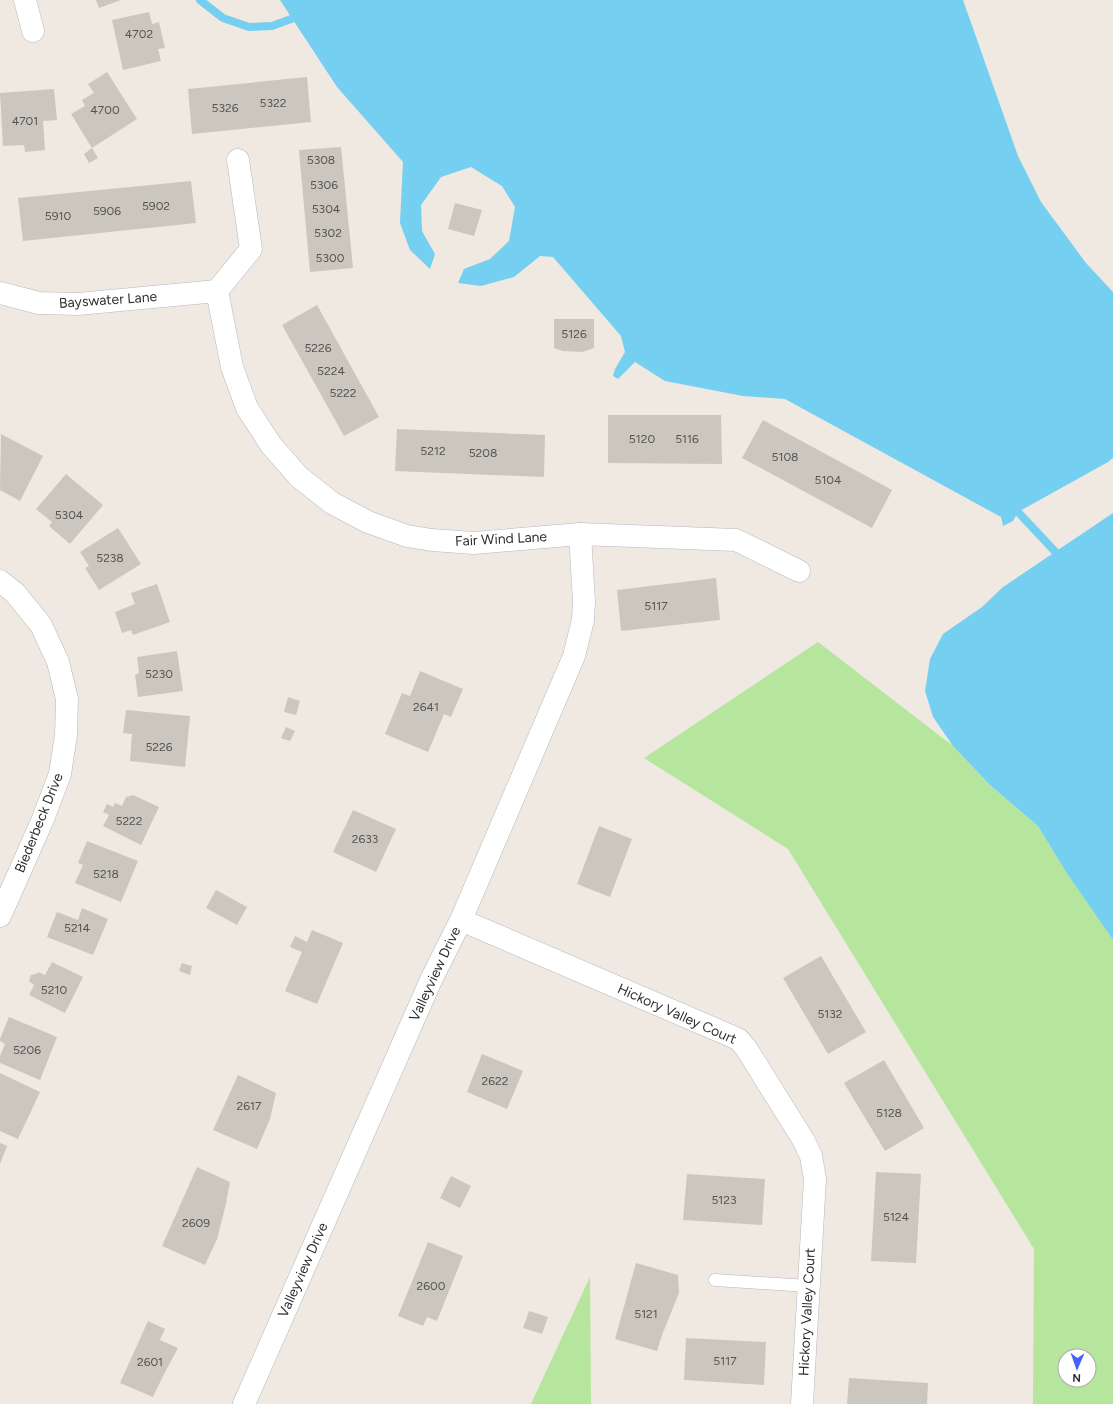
<svg xmlns="http://www.w3.org/2000/svg" width="1113" height="1404" font-family="Figtree,sans-serif">
  <style>
    .green { fill: #b6e59e; fill-rule: evenodd }
    .water { fill: #75cff0 }
    .lines { fill: none; stroke-linecap: round; stroke-linejoin: round }
    .stream { stroke: #75cff0; stroke-width: 8 }
    .building { fill: #cbc7bf }
    .lane-casing { stroke: #b4b7c1; stroke-width: 13 }
    .street-casing { stroke: #b4b7c1; stroke-width: 23 }
    .lane { stroke: #fff; stroke-width: 12 }
    .street { stroke: #fff; stroke-width: 22 }
    .labels { text-anchor: middle; dominant-baseline: central; stroke-width: 3.5; stroke-linejoin: round; paint-order: stroke }
    .number-label { font-size: 12px; fill: #555452 }
    .street-label { font-size: 14px; fill: #2e2e2e; stroke: #fff }
  </style>
  <rect width="100%" height="100%" fill="#efe9e1"/>
  <g class="green">
    <path d="M818 642 953 746 990 785 1038 826 1066 872 1113 940V1404H1033L1034 1249 788 849 644 758ZM1065 1356H1089V1380H1065Z"/>
    <polygon points="590,1277 591,1404 531,1404"/>
  </g>
  <g class="water">
    <polygon points="280,0 963,0 1018,156 1041,202 1086,263 1113,292 1113,458 1108,462 1018,512 1013,521 1003,526 1001,517 785,399 743,396 665,381 635,362 618,379 613,376 615,369 625,352 621,336 553,257 540,256 514,277 481,286 458,283 464,269 490,259 509,241 515,207 502,186 471,167 441,177 421,205 422,231 435,254 430,269 410,250 400,223 403,162 337,87"/>
    <polygon points="1113,513 1113,940 1066,872 1038,826 990,785 953,746 933,717 925,691 930,659 943,634 982,607 1003,587"/>
  </g>
  <g class="lines">
    <g class="stream">
      <polyline points="200,0 223,18 249,27 272,26 302,15"/>
      <polyline points="1013,502 1018,512 1063,560"/>
    </g>
  </g>
  <g class="building">
    <polygon points="96,0 121,0 99,8"/>
    <polygon points="149,12 152,24 159,22 165,48 158,49 161,61 123,70 112,20"/>
    <polygon points="107,72 137,119 92,148 98,158 89,163 84,154 92,148 71,114 85,106 82,100 94,93 88,84"/>
    <polygon points="307,77 311,122 192,134 188,89"/>
    <polygon points="54,89 57,120 43,121 45,150 25,152 24,145 3,146 0,93"/>
    <polygon points="341,147 353,268 310,272 299,150"/>
    <polygon points="191,181 196,223 23,241 18,198"/>
    <polygon points="455,203 482,210 474,236 448,229"/>
    <polygon points="317,305 379,417 344,436 282,325"/>
    <polygon points="554,319 594,319 594,348 582,352 563,351 554,348"/>
    <polygon points="608,415 721,415 722,464 608,463"/>
    <polygon points="763,420 892,490 872,528 742,458"/>
    <polygon points="397,429 545,435 544,477 395,471"/>
    <polygon points="1,434 43,456 20,501 0,490"/>
    <polygon points="66,474 103,505 70,544 49,526 52,522 36,509"/>
    <polygon points="118,528 141,564 99,590 85,568 89,566 80,552"/>
    <polygon points="716,578 720,620 621,631 617,590"/>
    <polygon points="157,584 170,622 133,635 131,630 122,633 115,612 135,604 131,593"/>
    <polygon points="177,651 183,691 138,697 135,675 139,673 137,657"/>
    <polygon points="420,671 463,689 451,717 444,714 428,752 385,734 402,693 410,696"/>
    <polygon points="288,697 300,701 296,715 284,712"/>
    <polygon points="126,710 190,716 185,767 130,761 132,734 123,733"/>
    <polygon points="286,727 295,731 290,741 281,738"/>
    <polygon points="133,795 159,807 141,845 103,826 109,815 103,812 107,804 113,807 115,803 122,806 126,797"/>
    <polygon points="353,810 396,829 376,872 333,852"/>
    <polygon points="599,826 632,839 610,897 577,884"/>
    <polygon points="87,841 138,861 121,902 75,883 83,865 78,863"/>
    <polygon points="216,890 247,907 237,925 206,908"/>
    <polygon points="82,908 108,919 93,955 47,937 57,912 78,920"/>
    <polygon points="312,930 343,943 317,1004 285,991 302,952 290,947 295,936 307,942"/>
    <polygon points="821,956 866,1032 828,1054 783,978"/>
    <polygon points="52,962 83,977 65,1013 29,995 34,985 29,981 31,975 36,974 38,972 45,975"/>
    <polygon points="182,963 192,966 190,975 179,971"/>
    <polygon points="9,1017 57,1037 40,1080 0,1063 0,1056 5,1044 0,1041 0,1039"/>
    <polygon points="482,1054 523,1071 507,1109 467,1092"/>
    <polygon points="884,1060 924,1128 885,1151 844,1083"/>
    <polygon points="0,1073 40,1092 18,1139 0,1131"/>
    <polygon points="238,1075 276,1093 270,1119 257,1149 213,1130"/>
    <polygon points="0,1143 7,1146 0,1164"/>
    <polygon points="197,1167 230,1182 225,1208 217,1239 205,1265 162,1246"/>
    <polygon points="876,1172 921,1174 916,1263 871,1261"/>
    <polygon points="687,1174 765,1179 762,1225 683,1220"/>
    <polygon points="451,1176 471,1186 460,1208 440,1198"/>
    <polygon points="428,1242 463,1256 437,1321 427,1317 423,1326 398,1316"/>
    <polygon points="636,1263 678,1275 679,1293 662,1335 657,1351 615,1339"/>
    <polygon points="529,1311 548,1317 542,1334 523,1328"/>
    <polygon points="148,1321 165,1329 160,1340 178,1348 163,1376 153,1397 120,1383"/>
    <polygon points="686,1338 766,1342 764,1385 684,1380"/>
    <polygon points="849,1378 928,1383 927,1404 847,1404"/>
  </g>
  <g class="lines">
    <defs>
      <polyline id="lane" points="715,1280 808,1286"/>
      <g id="street">
        <polyline points="25,0 33,31"/>
        <polyline points="238,160 251,249 217,291 232,367 247,408 271,445 299,477 332,503 368,522 407,536 432,540 474,543 580,534 736,540 799,571"/>
        <polyline points="0,293 39,303 78,304 217,291"/>
        <polyline points="0,581 15,593 41,625 58,662 67,699 66,735 60,774 43,819 0,916"/>
        <polyline points="461,920 738,1039 746,1048 804,1141 811,1156 815,1179 802,1404"/>
        <polyline points="244,1404 431,980 461,920 574,656 583,620 584,602 580,534"/>
      </g>
    </defs>
    <use href="#lane" class="lane-casing"/>
    <use href="#street" class="street-casing"/>
    <use href="#lane" class="lane"/>
    <use href="#street" class="street"/>
  </g>
  <g class="labels">
    <g class="number-label">
      <text x="139" y="34">4702</text>
      <text x="273" y="103">5322</text>
      <text x="225" y="108">5326</text>
      <text x="105" y="110">4700</text>
      <text x="25" y="121">4701</text>
      <text x="321" y="160">5308</text>
      <text x="324" y="185">5306</text>
      <text x="156" y="206">5902</text>
      <text x="326" y="209">5304</text>
      <text x="107" y="211">5906</text>
      <text x="58" y="216">5910</text>
      <text x="328" y="233">5302</text>
      <text x="330" y="258">5300</text>
      <text x="574" y="334">5126</text>
      <text x="318" y="348">5226</text>
      <text x="331" y="371">5224</text>
      <text x="343" y="393">5222</text>
      <text x="642" y="439">5120</text>
      <text x="687" y="439">5116</text>
      <text x="433" y="451">5212</text>
      <text x="483" y="453">5208</text>
      <text x="785" y="457">5108</text>
      <text x="828" y="480">5104</text>
      <text x="69" y="515">5304</text>
      <text x="110" y="558">5238</text>
      <text x="656" y="606">5117</text>
      <text x="159" y="674">5230</text>
      <text x="426" y="707">2641</text>
      <text x="159" y="747">5226</text>
      <text x="129" y="821">5222</text>
      <text x="365" y="839">2633</text>
      <text x="106" y="874">5218</text>
      <text x="77" y="928">5214</text>
      <text x="54" y="990">5210</text>
      <text x="830" y="1014">5132</text>
      <text x="27" y="1050">5206</text>
      <text x="495" y="1081">2622</text>
      <text x="249" y="1106">2617</text>
      <text x="889" y="1113">5128</text>
      <text x="724" y="1200">5123</text>
      <text x="896" y="1217">5124</text>
      <text x="196" y="1223">2609</text>
      <text x="431" y="1286">2600</text>
      <text x="646" y="1314">5121</text>
      <text x="725" y="1361">5117</text>
      <text x="150" y="1362">2601</text>
    </g>
    <g class="street-label">
      <text transform="translate(108 300) rotate(-4)">Bayswater Lane</text>
      <text transform="translate(501 539) rotate(-3)">Fair Wind Lane</text>
      <text transform="translate(39 823) rotate(-68)">Biederbeck Drive</text>
      <text transform="translate(435 974) rotate(-65)">Valleyview Drive</text>
      <text transform="translate(677 1014) rotate(24)">Hickory Valley Court</text>
      <text transform="translate(303 1270) rotate(-66)">Valleyview Drive</text>
      <text transform="translate(807 1312) rotate(-87)">Hickory Valley Court</text>
    </g>
  </g>
  <g transform="translate(1077 1368) rotate(182)"><circle r="19" fill="#ffffff" stroke="#ababab"/>
  <path d="M0-3L7 15L0 10L-7 15Z" fill="#4264fb"/>
  <text y="-6" font-size="11" font-weight="bold" text-anchor="middle" fill="#2e2e2e">N</text>
  </g>
</svg>
